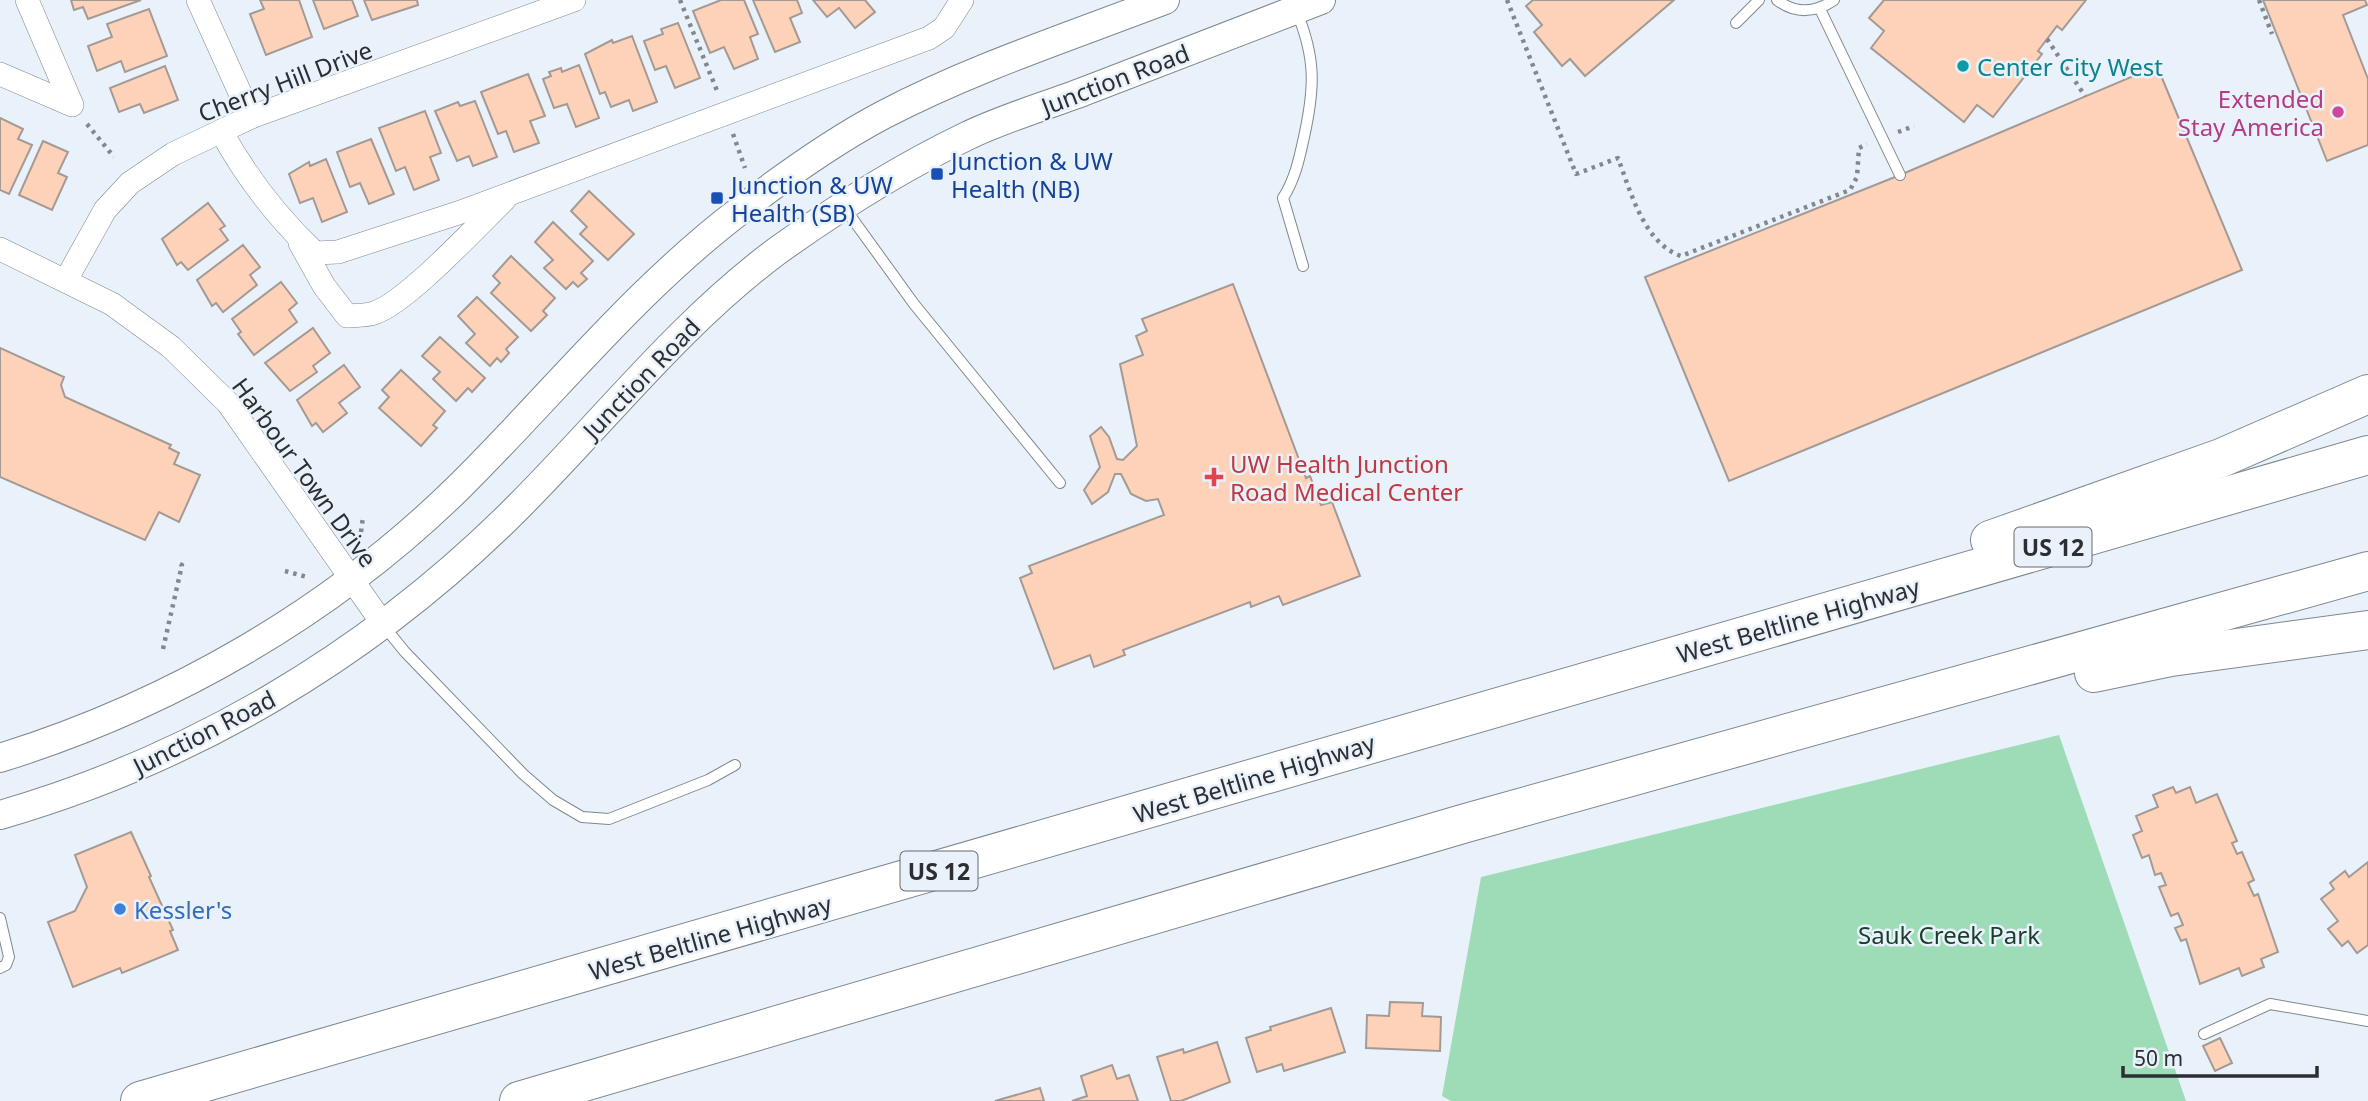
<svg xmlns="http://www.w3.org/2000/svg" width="2368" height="1101" font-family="'Noto Sans',sans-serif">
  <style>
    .green { fill: #9edcb8 }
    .building { fill: #fed2b8; stroke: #a49a95; stroke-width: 2 }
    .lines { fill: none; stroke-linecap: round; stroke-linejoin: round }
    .service-casing { stroke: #7f878e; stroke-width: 12 }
    .minor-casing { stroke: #7f878e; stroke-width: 24 }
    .tertiary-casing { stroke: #7f878e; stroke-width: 30 }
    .motorway-casing { stroke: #7f878e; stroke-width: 40 }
    .path { stroke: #83888e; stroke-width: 4.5; stroke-dasharray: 3.5 5; stroke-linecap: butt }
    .service { stroke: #fff; stroke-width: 10 }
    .minor { stroke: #fff; stroke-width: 23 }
    .tertiary { stroke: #fff; stroke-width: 28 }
    .motorway { stroke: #fff; stroke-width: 38 }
    .culture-dot { fill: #0f9aa8; stroke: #e9f2fa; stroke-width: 2.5 }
    .hotel-dot { fill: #d1479c; stroke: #e9f2fa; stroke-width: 2.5 }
    .transit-dot { fill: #1a4fb4; stroke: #e9f2fa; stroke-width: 2.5 }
    .health-dot { fill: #e0444e; stroke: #e9f2fa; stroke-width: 2.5 }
    .shop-dot { fill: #3f7fe0; stroke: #e9f2fa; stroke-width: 2.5 }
    .labels { text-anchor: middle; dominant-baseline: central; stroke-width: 5; stroke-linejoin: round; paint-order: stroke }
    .shield { fill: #e9f2fa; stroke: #656a6e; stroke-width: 2 }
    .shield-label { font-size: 23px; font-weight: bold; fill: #2c2f32 }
    .culture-label { font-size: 24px; fill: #0d838f; stroke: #e9f2fa; text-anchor: start }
    .street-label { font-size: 24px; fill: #2c2f32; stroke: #e9f2fa }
    .hotel-label { font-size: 24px; fill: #b23c85; stroke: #e9f2fa; text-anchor: end }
    .transit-label { font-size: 24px; fill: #164399; stroke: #e9f2fa; text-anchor: start }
    .health-label { font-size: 24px; fill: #be3a42; stroke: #e9f2fa; text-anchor: start }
    .shop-label { font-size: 24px; fill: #366cbe; stroke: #e9f2fa; text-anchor: start }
    .park-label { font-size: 24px; fill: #1b3d2b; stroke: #e9f2fa }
  </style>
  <rect width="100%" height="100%" fill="#e9f2fa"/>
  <polygon class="green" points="2059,735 2186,1101 1451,1101 1442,1096 1481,877"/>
  <g class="building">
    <polygon points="71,0 141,0 88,19 83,7 74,10"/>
    <polygon points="260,0 299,0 312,37 266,55 250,14 264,9"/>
    <polygon points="313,0 352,0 358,16 324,29"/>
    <polygon points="364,0 417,0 418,5 372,20"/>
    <polygon points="721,0 744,0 758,34 750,37 758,59 734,69 724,47 710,53 693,11"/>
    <polygon points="753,0 797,0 802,13 790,18 800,42 775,52"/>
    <polygon points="813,0 865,0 875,12 855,28 839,8 827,17"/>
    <polygon points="1533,0 1674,0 1585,76 1570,59 1562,66 1534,32 1542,25 1526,6"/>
    <polygon points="1884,0 2086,0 2062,30 2057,26 2038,51 2042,54 1993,117 1977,105 1964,122 1871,48 1884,31 1869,18"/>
    <polygon points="2263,0 2365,0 2367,5 2343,15 2368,79 2368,145 2327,161"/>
    <polygon points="149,9 167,56 125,72 121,61 97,71 88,46 112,37 107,24"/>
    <polygon points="678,23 700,78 675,88 666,66 655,70 644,41 663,34 661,29"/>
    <polygon points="632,36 657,102 633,111 629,100 611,107 605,92 600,94 585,54 612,40 613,43"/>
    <polygon points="579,65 599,118 576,127 567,104 554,108 543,79 551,76 549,72 561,68 562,72"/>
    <polygon points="165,66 178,100 144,113 140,104 119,112 110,88"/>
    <polygon points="2157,66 2242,270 1729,481 1645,277 1900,175"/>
    <polygon points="528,74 545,116 530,121 539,143 514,152 506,131 498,134 481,92"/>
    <polygon points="475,101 497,157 473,166 469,156 457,161 435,111 458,102 460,106"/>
    <polygon points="425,111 441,153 430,157 439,180 414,190 405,167 396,171 379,128"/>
    <polygon points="0,118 23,129 18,139 32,145 9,194 0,190"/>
    <polygon points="371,139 394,194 369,204 360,183 350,187 337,152"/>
    <polygon points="43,141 68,152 58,173 67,177 52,210 19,195"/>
    <polygon points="326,159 347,212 322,222 313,198 300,203 289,174 309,162 310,166"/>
    <polygon points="589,191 634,234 608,260 580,234 587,227 571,211"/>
    <polygon points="208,203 225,226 220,229 228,240 188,270 181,262 177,265 162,239"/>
    <polygon points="553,222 593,261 581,273 587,279 578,287 573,282 566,289 544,268 553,260 535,242"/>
    <polygon points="243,245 260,267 250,275 257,285 223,312 216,303 212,306 197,280"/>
    <polygon points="511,256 555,298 543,311 547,315 531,331 491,293 500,283 493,276"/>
    <polygon points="281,282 297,303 289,310 297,322 254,355 238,334 241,332 232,319"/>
    <polygon points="1233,284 1306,478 1310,476 1321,505 1332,502 1360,576 1283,605 1279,596 1251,607 1250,602 1123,650 1125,655 1094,667 1090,655 1054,669 1020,578 1032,573 1029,566 1164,515 1158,499 1146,501 1131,494 1121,474 1115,474 1108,492 1092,504 1084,490 1100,467 1090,436 1101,427 1109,437 1117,459 1123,460 1137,446 1120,364 1143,355 1136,336 1147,331 1142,319"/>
    <polygon points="477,297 518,337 506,349 509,353 501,362 497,358 490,366 466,343 475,334 458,316"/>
    <polygon points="313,328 330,353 313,366 317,372 290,391 265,363"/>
    <polygon points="440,337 485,378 472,392 468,388 456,401 433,379 440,372 422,356"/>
    <polygon points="0,348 64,377 61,385 65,397 171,445 169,448 179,453 174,464 200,475 179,522 159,512 145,540 0,477"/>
    <polygon points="344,365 360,387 339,403 347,413 323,432 316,423 312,426 297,400"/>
    <polygon points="401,370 445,411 433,425 437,428 421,446 379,408 389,397 382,390"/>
    <polygon points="2173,787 2176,793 2190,787 2196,803 2217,794 2237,841 2232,843 2237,854 2242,852 2254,880 2248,883 2254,896 2258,894 2278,952 2261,959 2264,967 2242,976 2239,968 2200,984 2186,939 2181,941 2175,928 2183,925 2178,913 2171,916 2159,887 2166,885 2161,873 2155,875 2149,855 2142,858 2133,835 2142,831 2136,816 2158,807 2153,795"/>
    <polygon points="131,832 151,876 149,877 173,930 170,931 178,950 122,973 120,968 73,987 48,922 75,911 87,887 75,855"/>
    <polygon points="2368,862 2368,945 2357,953 2348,941 2342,946 2328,929 2338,921 2321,899 2334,889 2330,883 2345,871 2349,877"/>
    <polygon points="1390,1002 1423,1003 1422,1016 1441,1017 1440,1051 1366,1048 1367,1015 1389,1016"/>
    <polygon points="1331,1008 1345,1052 1284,1071 1282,1064 1257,1072 1246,1038 1271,1030 1270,1027"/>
    <polygon points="2220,1038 2232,1063 2215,1071 2203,1046"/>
    <polygon points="1217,1042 1230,1082 1181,1101 1171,1101 1157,1057 1183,1049 1184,1053"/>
    <polygon points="1112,1065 1117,1079 1129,1075 1138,1101 1072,1101 1087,1096 1081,1076"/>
    <polygon points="1040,1088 1044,1101 995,1101"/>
  </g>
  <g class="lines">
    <defs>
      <g id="service">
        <path d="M1777 0C1795 14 1815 13 1834 0"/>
        <polyline points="1820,9 1900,175"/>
        <path d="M1296 10C1316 58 1315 87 1304 137 1299 160 1295 179 1283 198L1303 266"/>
        <polyline points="1736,23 1759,0"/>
        <polyline points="844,207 914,304 1060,483"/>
        <polyline points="383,625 405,652 523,774 553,800 582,817 609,819 708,780 735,765"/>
        <polyline points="0,918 9,957 6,965 0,968"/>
        <polyline points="2204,1034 2270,1004 2368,1021"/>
      </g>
      <g id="minor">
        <polyline points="198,0 251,117"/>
        <polyline points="0,74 72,105 27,0"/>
        <path d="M221 131C245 175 278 218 315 253L338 252 458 213 929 38 944 28 962 0"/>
        <path d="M300 243 324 286 347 316C356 315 366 316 374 313 406 303 477 226 504 200"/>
        <polyline points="0,249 112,304 171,347 228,403 383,624"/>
        <polyline points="66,280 105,210 130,183 173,154 251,117 574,0"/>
      </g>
      <g id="tertiary">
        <path d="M0 758C170 705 332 612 459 487 553 394 636 289 742 209 786 175 834 141 883 115 973 68 1071 36 1165 0"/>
        <path d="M0 815C191 760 365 657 507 518 597 430 675 327 777 251 837 208 900 168 967 136 1004 118 1046 106 1085 91 1164 60 1243 30 1321 0"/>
      </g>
      <g id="motorway">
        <polyline points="1990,540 2221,458 2368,394"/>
        <polyline points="2094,673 2171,657 2368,630"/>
        <polyline points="140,1101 2368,455"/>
        <polyline points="519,1101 1466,823 2368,571"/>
      </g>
    </defs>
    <use href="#service" class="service-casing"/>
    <use href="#minor" class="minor-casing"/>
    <use href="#tertiary" class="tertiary-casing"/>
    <use href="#motorway" class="motorway-casing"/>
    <g class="path">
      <polyline points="680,0 718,93"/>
      <path d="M1507 0 1576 174 1618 158C1631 193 1644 243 1681 256L1850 190 1857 177 1859 148 1867 144"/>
      <polyline points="2259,0 2272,34"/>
      <polyline points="2047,39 2085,96"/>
      <polyline points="87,124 114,157"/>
      <polyline points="1898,132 1914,126"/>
      <polyline points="733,134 745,168"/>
      <polyline points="361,532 363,517"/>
      <polyline points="285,571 307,577"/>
      <polyline points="163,649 182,565 176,562"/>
    </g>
    <use href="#service" class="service"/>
    <use href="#minor" class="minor"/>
    <use href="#tertiary" class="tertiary"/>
    <use href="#motorway" class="motorway"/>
  </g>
  <circle class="culture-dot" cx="1963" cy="66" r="7"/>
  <circle class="hotel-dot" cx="2338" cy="112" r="7"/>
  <g class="transit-dot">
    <rect x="930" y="167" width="14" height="14" rx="3.5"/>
    <rect x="710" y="191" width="14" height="14" rx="3.5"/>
  </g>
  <path class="health-dot" d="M1210.5 466.5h7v7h7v7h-7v7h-7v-7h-7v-7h7z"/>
  <circle class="shop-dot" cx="120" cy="909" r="7"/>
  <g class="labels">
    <g class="shield">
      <rect x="2014.5" y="527.5" width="77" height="39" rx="5"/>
      <rect x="900.5" y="851.5" width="77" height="39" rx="5"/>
    </g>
    <g class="shield-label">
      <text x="2053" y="547">US 12</text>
      <text x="939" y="871">US 12</text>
    </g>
    <g class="culture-label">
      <text x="1977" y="66">Center City West</text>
    </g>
    <g class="street-label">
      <text transform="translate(1115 79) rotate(-21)">Junction Road</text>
      <text transform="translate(285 81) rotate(-21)">Cherry Hill Drive</text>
      <text transform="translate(641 378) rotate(-46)">Junction Road</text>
      <text transform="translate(305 472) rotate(54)">Harbour Town Drive</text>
      <text transform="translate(1798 620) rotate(-16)">West Beltline Highway</text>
      <text transform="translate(204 732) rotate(-27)">Junction Road</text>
      <text transform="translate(1254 778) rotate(-17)">West Beltline Highway</text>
      <text transform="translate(710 937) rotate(-16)">West Beltline Highway</text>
    </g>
    <g class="hotel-label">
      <text x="2324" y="98">Extended<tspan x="2324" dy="28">Stay America</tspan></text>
    </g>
    <g class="transit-label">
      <text x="951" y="160">Junction &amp; UW<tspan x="951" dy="28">Health (NB)</tspan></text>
      <text x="731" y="184">Junction &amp; UW<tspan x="731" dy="28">Health (SB)</tspan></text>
    </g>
    <g class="health-label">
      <text x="1230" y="463">UW Health Junction<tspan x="1230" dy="28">Road Medical Center</tspan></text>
    </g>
    <g class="shop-label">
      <text x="134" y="909">Kessler's</text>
    </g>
    <g class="park-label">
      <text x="1949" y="934">Sauk Creek Park</text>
    </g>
  </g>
  <path d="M2123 1066v10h194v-10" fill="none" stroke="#2c2f32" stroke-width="3.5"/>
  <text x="2134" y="1066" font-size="21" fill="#2c2f32" stroke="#e9f2fa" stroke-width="5" paint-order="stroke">50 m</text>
</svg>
